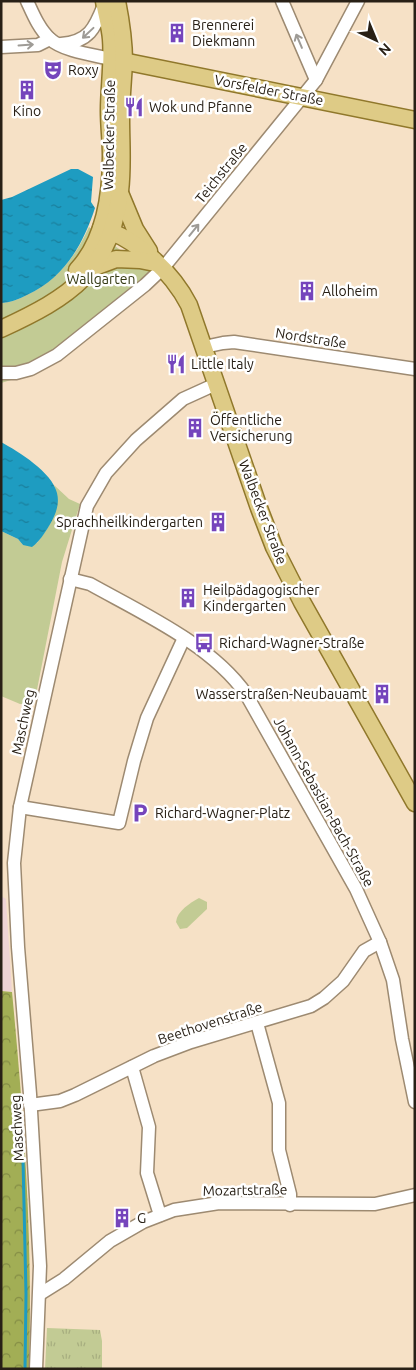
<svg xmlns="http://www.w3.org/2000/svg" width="416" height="1370" font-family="Ubuntu,sans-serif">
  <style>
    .commercial { fill: #eed3d4 }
    .grass { fill: url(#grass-tufts) }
    .forest { fill: url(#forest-crowns) }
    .green { fill: #c2cb94 }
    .water { fill: url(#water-ripples) }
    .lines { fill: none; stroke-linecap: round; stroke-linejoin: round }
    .stream { stroke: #1e9cc1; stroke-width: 3 }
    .minor-casing { stroke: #9d8a71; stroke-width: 15 }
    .major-casing { stroke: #90782b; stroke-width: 19 }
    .minor { stroke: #fff; stroke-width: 12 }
    .major { stroke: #decb86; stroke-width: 16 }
    .oneway { stroke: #9e9b96 }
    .labels { text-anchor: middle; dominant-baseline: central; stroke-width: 5; stroke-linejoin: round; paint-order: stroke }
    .poi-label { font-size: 14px; fill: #282016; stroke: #fff; text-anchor: start }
    .street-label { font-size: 14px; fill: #282016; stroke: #fff }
    .park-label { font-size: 14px; fill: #343913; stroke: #fff }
  </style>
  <defs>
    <pattern id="grass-tufts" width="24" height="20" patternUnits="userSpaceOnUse" patternTransform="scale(1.25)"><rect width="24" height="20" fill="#c2cb94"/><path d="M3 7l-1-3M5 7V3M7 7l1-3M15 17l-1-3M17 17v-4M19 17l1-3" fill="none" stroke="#a7ae7f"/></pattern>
    <pattern id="forest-crowns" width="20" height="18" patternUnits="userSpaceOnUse" patternTransform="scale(1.25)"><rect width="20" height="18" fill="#a2ae55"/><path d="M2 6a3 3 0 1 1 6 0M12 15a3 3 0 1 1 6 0" fill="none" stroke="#848d45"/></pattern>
    <pattern id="water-ripples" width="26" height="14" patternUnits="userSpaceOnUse" patternTransform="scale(1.25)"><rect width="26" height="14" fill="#1e9cc1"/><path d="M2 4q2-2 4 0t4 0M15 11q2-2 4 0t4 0" fill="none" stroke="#1a7f9c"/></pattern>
  </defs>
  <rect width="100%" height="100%" fill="#f6e1c6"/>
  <polygon class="commercial" points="1,896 6,899 12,992 1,991"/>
  <polygon class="grass" points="47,1328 100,1330 102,1341 102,1369 45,1369"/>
  <path class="forest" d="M1 991 12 992C24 1117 33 1243 29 1369H1Z"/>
  <g class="green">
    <path d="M89 227 160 279 38 372 1 383V303C10 303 19 299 27 295 57 281 76 256 89 227Z"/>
    <path d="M54 485 69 499 80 504 62 562 34 705 20 704 1 696V531L18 539 23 545 37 543C50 526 63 507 54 485Z"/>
    <path d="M199 898 207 902V909L187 928 180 929 176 922C177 911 190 903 199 898Z"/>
  </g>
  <g class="water">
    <path d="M71 169H78L93 177 91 202 95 208C83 245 64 278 27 295 19 299 10 303 1 303V200L12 197Z"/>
    <path d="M1 442C19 452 52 472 57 493 60 505 55 516 49 526 44 534 40 541 32 547L23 545 18 539 1 531Z"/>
  </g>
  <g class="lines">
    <polyline class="stream" points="23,1159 26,1294 25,1369"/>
    <defs>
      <g id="minor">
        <path d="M27 1C33 14 39 29 50 39 63 51 94 55 111 59"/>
        <polyline points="282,1 316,80"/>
        <path d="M61 44C89 42 95 28 104 5"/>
        <polyline points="1,47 38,45 50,39"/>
        <polyline points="204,347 223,343 234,342 415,369"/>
        <polyline points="1,373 16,373 31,369 57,355 145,285 163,268 316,80 358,1"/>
        <path d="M70 579 90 584C142 613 212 645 246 694L356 889 380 942 393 980 402 1039 415 1102"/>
        <polyline points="20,807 119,823 134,761 147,718 184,638"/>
        <polyline points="257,1023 279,1103 279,1150 290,1194 290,1205"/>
        <polyline points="132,1067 149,1127 147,1173 160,1215"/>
        <polyline points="30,1105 60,1101 75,1095 154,1056 191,1042 311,1006 324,998 343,981 364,951 380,942"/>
        <polyline points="40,1294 64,1279 110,1241 143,1222 174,1210 219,1203 375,1204 415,1195"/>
        <polyline points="36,1369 40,1266 30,1094 18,947 14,863 20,807 87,506 106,473 136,440 183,399 216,384"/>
      </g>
      <g id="major">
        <polyline points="113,59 415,120"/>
        <polyline points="120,193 135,229 149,251"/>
        <path d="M101 228C137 239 172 272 189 305L259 508 274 547 302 602 415 803"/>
        <polyline points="92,268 116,259 140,260 155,263"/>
        <path d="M77 270C104 241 111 195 111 156 111 141 109 126 109 111 109 87 113 62 111 39 110 26 106 14 104 1"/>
        <path d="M1 329C70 297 111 272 120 191 123 167 121 143 121 119 121 100 123 81 124 62 124 42 121 21 117 1"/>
      </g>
    </defs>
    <use href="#minor" class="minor-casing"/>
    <use href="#major" class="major-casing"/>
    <use href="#minor" class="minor"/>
    <use href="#major" class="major"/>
  </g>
  <defs><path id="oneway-shaft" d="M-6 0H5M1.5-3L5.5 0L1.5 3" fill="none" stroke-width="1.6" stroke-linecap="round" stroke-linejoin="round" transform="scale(1.25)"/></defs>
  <g class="oneway">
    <use href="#oneway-shaft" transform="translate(88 33) rotate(137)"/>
    <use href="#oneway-shaft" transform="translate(299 41) rotate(-113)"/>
    <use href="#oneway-shaft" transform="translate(26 45) rotate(-4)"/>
    <use href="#oneway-shaft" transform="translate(194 230) rotate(-51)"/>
  </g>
  <defs>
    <symbol id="building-bare" viewBox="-9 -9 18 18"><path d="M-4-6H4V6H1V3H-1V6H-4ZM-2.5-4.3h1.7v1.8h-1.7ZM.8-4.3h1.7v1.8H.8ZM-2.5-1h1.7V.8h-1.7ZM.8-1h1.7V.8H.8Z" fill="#7545bc" stroke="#fff" stroke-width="2.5" paint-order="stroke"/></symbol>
    <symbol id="theatre-bare" viewBox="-9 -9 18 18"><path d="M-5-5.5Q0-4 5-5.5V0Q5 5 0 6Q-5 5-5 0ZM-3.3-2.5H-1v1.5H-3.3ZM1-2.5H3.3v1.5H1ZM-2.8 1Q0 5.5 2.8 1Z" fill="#7545bc" stroke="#fff" stroke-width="2.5" paint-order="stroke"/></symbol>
    <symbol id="restaurant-bare" viewBox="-9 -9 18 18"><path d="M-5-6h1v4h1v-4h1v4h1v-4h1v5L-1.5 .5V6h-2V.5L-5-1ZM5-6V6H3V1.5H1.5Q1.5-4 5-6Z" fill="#7545bc" stroke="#fff" stroke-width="2.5" paint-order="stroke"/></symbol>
    <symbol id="bus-bare" viewBox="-9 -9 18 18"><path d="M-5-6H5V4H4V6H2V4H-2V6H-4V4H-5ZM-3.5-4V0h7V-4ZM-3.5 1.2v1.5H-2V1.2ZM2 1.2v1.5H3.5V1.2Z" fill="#7545bc" stroke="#fff" stroke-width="2.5" paint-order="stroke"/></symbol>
    <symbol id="parking-bare" viewBox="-9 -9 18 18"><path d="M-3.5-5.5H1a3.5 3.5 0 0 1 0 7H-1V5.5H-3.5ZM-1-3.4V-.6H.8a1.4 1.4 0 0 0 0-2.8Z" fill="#7545bc" stroke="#fff" stroke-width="2.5" paint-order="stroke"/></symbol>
  </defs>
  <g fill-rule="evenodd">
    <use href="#building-bare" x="163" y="19" width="28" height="28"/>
    <use href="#theatre-bare" x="39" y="56" width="28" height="28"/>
    <use href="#building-bare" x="13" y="76" width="28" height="28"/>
    <use href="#restaurant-bare" x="120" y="93" width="28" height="28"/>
    <use href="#building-bare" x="293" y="277" width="28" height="28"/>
    <use href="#restaurant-bare" x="162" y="350" width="28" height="28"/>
    <use href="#building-bare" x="181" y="414" width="28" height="28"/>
    <use href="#building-bare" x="204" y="508" width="28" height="28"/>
    <use href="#building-bare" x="174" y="584" width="28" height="28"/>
    <use href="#bus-bare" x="190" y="629" width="28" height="28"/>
    <use href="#building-bare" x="368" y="680" width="28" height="28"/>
    <use href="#parking-bare" x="126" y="799" width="28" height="28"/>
    <use href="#building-bare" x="108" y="1204" width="28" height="28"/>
  </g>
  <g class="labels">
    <g class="poi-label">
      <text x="192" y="25">Brennerei<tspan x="192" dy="16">Diekmann</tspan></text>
      <text x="68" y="70">Roxy</text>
      <text x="149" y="107">Wok und Pfanne</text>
      <text x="27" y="111" text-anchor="middle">Kino</text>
      <text x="322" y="291">Alloheim</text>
      <text x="191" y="364">Little Italy</text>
      <text x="210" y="420">Öffentliche<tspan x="210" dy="16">Versicherung</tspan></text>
      <text x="203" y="522" text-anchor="end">Sprachheilkindergarten</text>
      <text x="203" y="590">Heilpädagogischer<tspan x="203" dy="16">Kindergarten</tspan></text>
      <text x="219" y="643">Richard-Wagner-Straße</text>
      <text x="367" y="694" text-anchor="end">Wasserstraßen-Neubauamt</text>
      <text x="155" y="813">Richard-Wagner-Platz</text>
      <text x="137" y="1218">G</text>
    </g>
    <g class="street-label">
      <text transform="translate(269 90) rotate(11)">Vorsfelder Straße</text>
      <text transform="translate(109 135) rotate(-89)">Walbecker Straße</text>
      <text transform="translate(221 173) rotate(-51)">Teichstraße</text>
      <text transform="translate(311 338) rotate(9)">Nordstraße</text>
      <text transform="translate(263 512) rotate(69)">Walbecker Straße</text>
      <text transform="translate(23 722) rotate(-78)">Maschweg</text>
      <text transform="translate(324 802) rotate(61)">Johann-Sebastian-Bach-Straße</text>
      <text transform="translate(210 1023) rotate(-18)">Beethovenstraße</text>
      <text transform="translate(17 1128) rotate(-93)">Maschweg</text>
      <text transform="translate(245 1190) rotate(-1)">Mozartstraße</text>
    </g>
    <g class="park-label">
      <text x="101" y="279">Wallgarten</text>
    </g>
  </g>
  <rect width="416" height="1370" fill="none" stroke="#282016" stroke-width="5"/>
  <g transform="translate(376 40) rotate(136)" stroke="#ffffff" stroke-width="4" paint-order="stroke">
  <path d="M0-4L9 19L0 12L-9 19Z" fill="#282016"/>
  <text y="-8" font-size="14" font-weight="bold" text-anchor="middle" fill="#282016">N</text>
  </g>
</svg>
